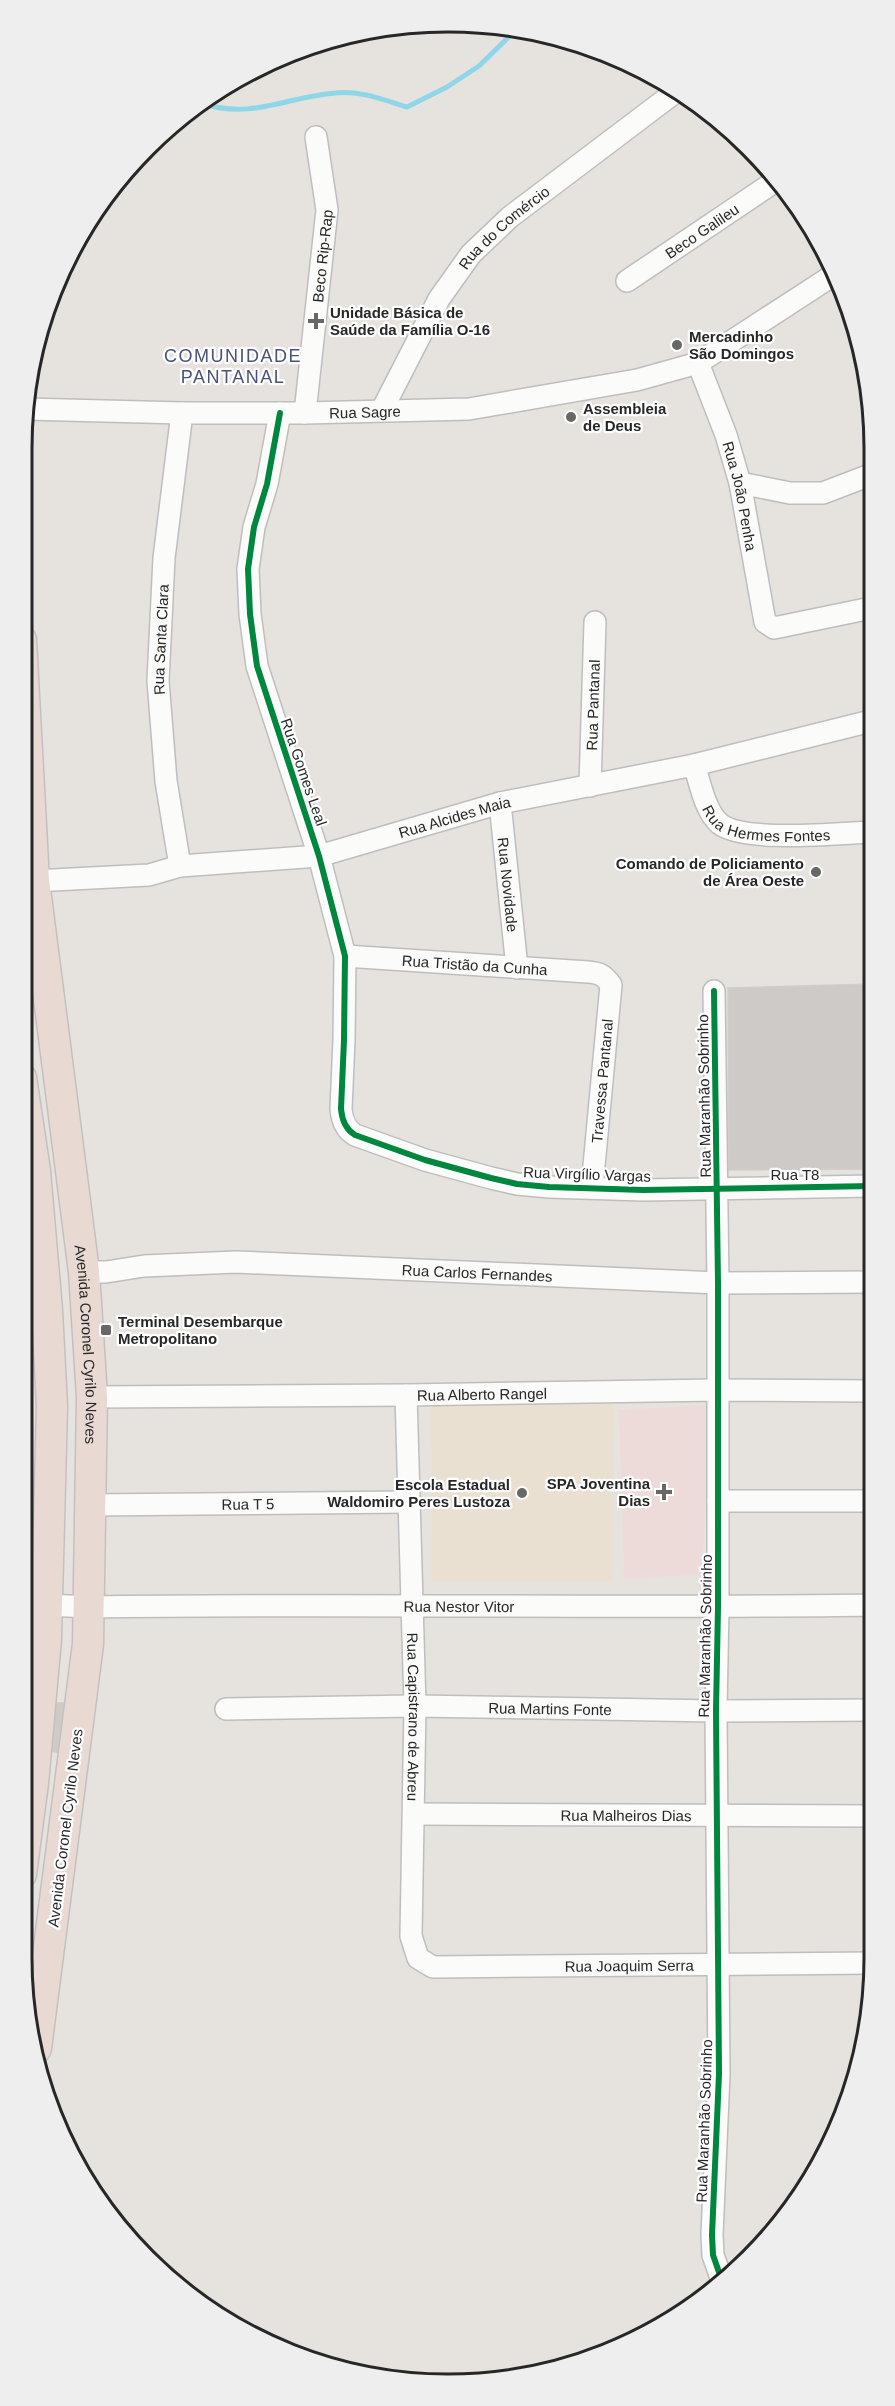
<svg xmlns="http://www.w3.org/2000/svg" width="895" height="2406" font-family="Helvetica,sans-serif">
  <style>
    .education { fill: #e9e0d1 }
    .medical { fill: #eddbda }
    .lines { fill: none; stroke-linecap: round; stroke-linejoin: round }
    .stream { stroke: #8fd6e9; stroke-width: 5 }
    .building { fill: #cdcac7; stroke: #d1cec9; stroke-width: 1.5 }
    .minor-casing { stroke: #bfbebf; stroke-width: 24 }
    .highway-casing { stroke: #c3c1c0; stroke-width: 33 }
    .minor { stroke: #fbfbfa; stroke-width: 21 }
    .highway { stroke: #e8dad2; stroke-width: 30 }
    .cycleway-casing { stroke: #fff; stroke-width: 10 }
    .cycleway { stroke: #00873e; stroke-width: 6 }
    .poi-dot { fill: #6a6867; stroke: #fff; stroke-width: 2 }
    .labels { text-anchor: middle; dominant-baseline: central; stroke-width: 4.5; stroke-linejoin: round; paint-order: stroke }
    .street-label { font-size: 15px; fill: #272727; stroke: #fff }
    .poi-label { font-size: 15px; font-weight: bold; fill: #272727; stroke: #fff; text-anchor: start }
    .quarter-label { font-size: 18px; letter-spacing: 1.5px; fill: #485377; stroke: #fff }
    .rim { fill: none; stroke: #272727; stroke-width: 3 }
  </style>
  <rect width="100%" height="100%" fill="#e6e2dd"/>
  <polygon class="education" points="613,1404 612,1581 432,1581 430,1405"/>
  <polygon class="medical" points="712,1405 701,1574 624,1579 619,1410"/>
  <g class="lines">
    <path class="stream" d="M200 103C252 120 286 97 335 93 360 90 384 100 407 107L447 87 479 66 517 29"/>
  </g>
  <g class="building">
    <polygon points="872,984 872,1169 729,1170 728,988"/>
    <polygon points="56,1703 68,1703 63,1753 50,1751"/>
  </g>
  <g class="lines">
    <defs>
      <g id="minor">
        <path id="s1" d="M627 281 777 180"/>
        <path id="s2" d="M698 363 726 435 740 483 765 622 774 628 871 608"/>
        <path id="s3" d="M26 409 182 413H305L469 409 637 380 698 363 835 274"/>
        <path id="s4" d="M382 410 439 299 471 254 510 217 678 90"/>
        <path d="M280 413 267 484 254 527 248 569 250 614 257 666 319 856 345 956 344 1040 341 1109C342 1120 345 1129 355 1135L425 1160 491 1178 517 1184 549 1187 643 1190 872 1186"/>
        <path id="s5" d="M305 413 327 210 316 137"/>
        <polyline points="740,483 790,493 823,493 870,475"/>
        <path id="s6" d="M694 765C700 782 705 812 720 824 745 843 839 833 871 832"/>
        <path id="s7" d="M590 786 595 622"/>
        <path id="s8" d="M500 803 517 968"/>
        <path id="s9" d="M180 866 166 781 158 681 164 558 182 413"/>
        <path id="s10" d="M34 881 149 875 180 866 319 856 500 803 694 765 871 721"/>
        <path id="s11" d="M345 956 588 972C600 973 604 975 611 985L592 1187"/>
        <polyline points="714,991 718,1283 718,1607 716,1711 719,2074 712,2235 713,2255 721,2278"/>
        <polyline points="21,1242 34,1254 42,1270"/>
        <path id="s12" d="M84 1272H106L144 1266 236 1262 718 1283 872 1282"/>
        <path id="s13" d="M406 1395 415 1706 411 1936 418 1958 433 1967 873 1963"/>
        <path id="s14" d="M92 1397 406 1395 717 1390 873 1391"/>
        <polyline points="718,1501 873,1501"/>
        <path id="s15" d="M89 1505 408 1502"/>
        <path id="s16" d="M47 1605 89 1607C351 1603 612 1609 873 1605"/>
        <path id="s17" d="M226 1709 415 1706 716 1711 873 1710"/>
        <path id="s18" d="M414 1814 874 1816"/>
      </g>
      <g id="highway">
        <path id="s19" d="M21 640 34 881 84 1272 92 1397 88 1644 36 2048"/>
        <polyline points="21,1078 35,1171 47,1310 52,1406 46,1639 33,1783 21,1874"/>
      </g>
    </defs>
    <use href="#minor" class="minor-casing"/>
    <use href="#highway" class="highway-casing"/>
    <use href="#minor" class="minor"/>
    <use href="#highway" class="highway"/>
    <defs>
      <g id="cycleway">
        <path d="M280 413 267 484 254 527 248 569 250 614 257 666 319 856 345 956 344 1040 341 1109C342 1120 345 1129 355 1135L425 1160 491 1178 517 1184 549 1187 643 1190 872 1186"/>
        <polyline points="714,991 718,1283 718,1607 716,1711 719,2074 712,2235 713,2255 721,2278"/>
      </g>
    </defs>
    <use href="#cycleway" class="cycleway-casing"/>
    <use href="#cycleway" class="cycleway"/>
  </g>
  <g class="poi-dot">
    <path d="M313 312h6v6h6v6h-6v6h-6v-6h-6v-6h6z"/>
    <circle cx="677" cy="345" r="6"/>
    <circle cx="571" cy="417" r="6"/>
    <circle cx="816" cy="872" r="6"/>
    <rect x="100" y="1324" width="12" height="12" rx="3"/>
    <path d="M661 1483h6v6h6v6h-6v6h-6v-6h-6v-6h6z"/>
    <circle cx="522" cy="1493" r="6"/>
  </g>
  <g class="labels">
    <g class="street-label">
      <text stroke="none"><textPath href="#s4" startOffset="222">Rua do Comércio</textPath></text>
      <text stroke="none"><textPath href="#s1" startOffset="90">Beco Galileu</textPath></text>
      <text stroke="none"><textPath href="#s5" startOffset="158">Beco Rip-Rap</textPath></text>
      <text stroke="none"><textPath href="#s3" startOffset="339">Rua Sagre</textPath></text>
      <text stroke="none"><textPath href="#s2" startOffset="140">Rua João Penha</textPath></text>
      <text stroke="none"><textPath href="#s9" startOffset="228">Rua Santa Clara</textPath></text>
      <text stroke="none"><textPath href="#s7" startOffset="81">Rua Pantanal</textPath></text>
      <text transform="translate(304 772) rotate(71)">Rua Gomes Leal</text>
      <text stroke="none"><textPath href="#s6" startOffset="110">Rua Hermes Fontes</textPath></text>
      <text stroke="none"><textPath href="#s10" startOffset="428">Rua Alcides Maia</textPath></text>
      <text stroke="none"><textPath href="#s8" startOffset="82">Rua Novidade</textPath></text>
      <text stroke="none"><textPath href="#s11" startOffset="130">Rua Tristão da Cunha</textPath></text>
      <text transform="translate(602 1081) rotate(-85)">Travessa Pantanal</text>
      <text transform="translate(704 1096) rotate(-91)">Rua Maranhão Sobrinho</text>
      <text transform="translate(587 1174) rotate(2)">Rua Virgílio Vargas</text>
      <text x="795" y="1174">Rua T8</text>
      <text stroke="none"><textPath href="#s12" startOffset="394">Rua Carlos Fernandes</textPath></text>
      <text stroke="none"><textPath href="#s19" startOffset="708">Avenida Coronel Cyrilo Neves</textPath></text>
      <text stroke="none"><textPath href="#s14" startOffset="390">Rua Alberto Rangel</textPath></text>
      <text stroke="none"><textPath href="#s15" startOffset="159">Rua T 5</textPath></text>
      <text stroke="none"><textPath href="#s16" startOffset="412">Rua Nestor Vitor</textPath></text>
      <text transform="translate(705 1636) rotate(-89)">Rua Maranhão Sobrinho</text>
      <text stroke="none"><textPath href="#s17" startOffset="324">Rua Martins Fonte</textPath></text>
      <text stroke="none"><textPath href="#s13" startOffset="322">Rua Capistrano de Abreu</textPath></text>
      <text stroke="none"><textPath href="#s18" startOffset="212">Rua Malheiros Dias</textPath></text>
      <text transform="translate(65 1828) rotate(-83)">Avenida Coronel Cyrilo Neves</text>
      <text stroke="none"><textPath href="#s13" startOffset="778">Rua Joaquim Serra</textPath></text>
      <text transform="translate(704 2121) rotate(-88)">Rua Maranhão Sobrinho</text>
    </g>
    <g class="poi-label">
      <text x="330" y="312">Unidade Básica de<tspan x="330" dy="17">Saúde da Família O-16</tspan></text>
      <text x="689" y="336">Mercadinho<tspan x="689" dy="17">São Domingos</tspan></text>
      <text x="583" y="408">Assembleia<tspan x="583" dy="17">de Deus</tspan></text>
      <text x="804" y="863" text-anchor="end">Comando de Policiamento<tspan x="804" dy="17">de Área Oeste</tspan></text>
      <text x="118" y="1321">Terminal Desembarque<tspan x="118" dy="17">Metropolitano</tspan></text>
      <text x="650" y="1483" text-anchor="end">SPA Joventina<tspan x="650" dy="17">Dias</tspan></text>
      <text x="510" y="1484" text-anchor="end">Escola Estadual<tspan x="510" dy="17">Waldomiro Peres Lustoza</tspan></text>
    </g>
    <g class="quarter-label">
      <text x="233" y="356">COMUNIDADE<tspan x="233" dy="21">PANTANAL</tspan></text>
    </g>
  </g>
  <path d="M0 0H895V2406H0ZM448 32H448A416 416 0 0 1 864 448V1958A416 416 0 0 1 448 2374H448A416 416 0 0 1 32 1958V448A416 416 0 0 1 448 32Z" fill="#eee" fill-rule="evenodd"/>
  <path class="rim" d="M448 32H448A416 416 0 0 1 864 448V1958A416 416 0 0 1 448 2374H448A416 416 0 0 1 32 1958V448A416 416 0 0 1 448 32Z"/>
</svg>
